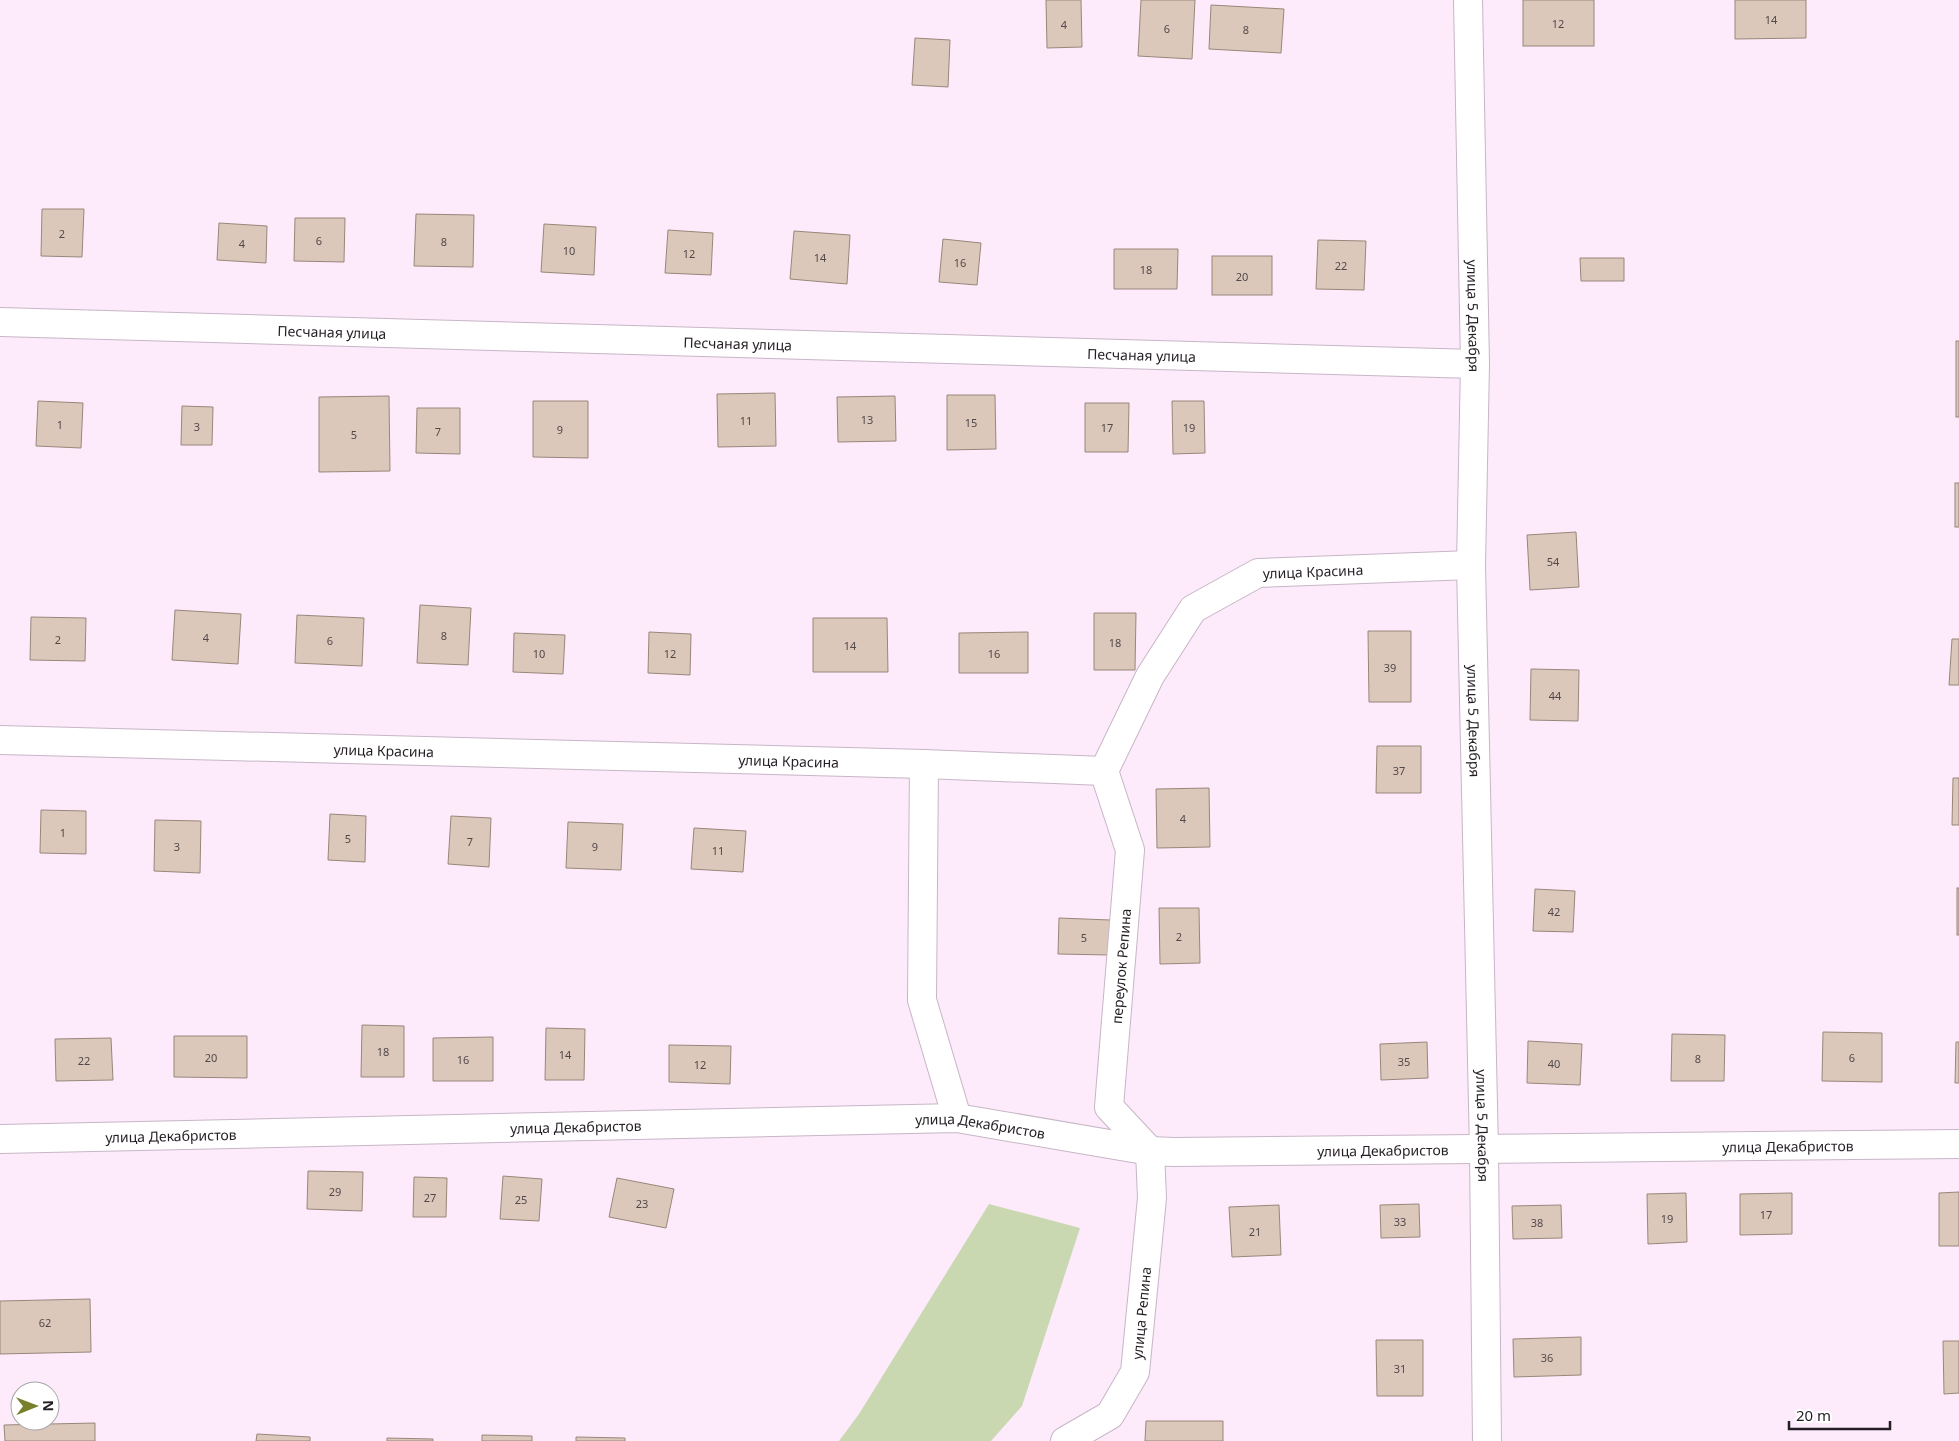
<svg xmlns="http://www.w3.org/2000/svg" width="1959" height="1441" font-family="'Noto Sans',sans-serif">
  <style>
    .green { fill: #c9d8b0 }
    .building { fill: #dcc8bb; stroke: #99867a }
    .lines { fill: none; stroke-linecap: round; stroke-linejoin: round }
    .minor-casing { stroke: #c7b6c6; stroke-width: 30 }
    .minor { stroke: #fff; stroke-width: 28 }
    .labels { text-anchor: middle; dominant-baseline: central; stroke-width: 4; stroke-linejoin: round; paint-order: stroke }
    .number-label { font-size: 11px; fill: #52484a }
    .street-label { font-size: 14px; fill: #241e24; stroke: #fff }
  </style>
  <rect width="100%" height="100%" fill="#fdebfc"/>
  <polygon class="green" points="989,1204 1080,1228 1022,1406 991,1441 839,1441 859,1414"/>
  <g class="building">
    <polygon points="1046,0 1081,0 1082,47 1047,48"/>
    <polygon points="1141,0 1195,0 1192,59 1138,56"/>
    <rect x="1523" y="0" width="71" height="46"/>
    <polygon points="1735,0 1806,0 1806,38 1735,39"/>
    <polygon points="1211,5 1284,9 1281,53 1209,49"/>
    <polygon points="915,38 950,40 948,87 912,85"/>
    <polygon points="42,209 84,209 82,257 41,256"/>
    <polygon points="416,214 474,215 473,267 414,266"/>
    <polygon points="295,218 345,218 344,262 294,261"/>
    <polygon points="219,223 267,226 266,263 217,260"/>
    <polygon points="544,224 596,227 594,275 541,272"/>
    <polygon points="668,230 713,233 711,275 665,273"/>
    <polygon points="794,231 850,235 847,284 790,279"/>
    <polygon points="943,239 981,243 977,285 939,282"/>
    <polygon points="1318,240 1366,241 1364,290 1316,289"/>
    <polygon points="1114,249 1178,249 1177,289 1114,289"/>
    <rect x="1212" y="256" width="60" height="39"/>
    <polygon points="1580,258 1624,258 1624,281 1581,281"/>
    <rect x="1956" y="341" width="3" height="76"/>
    <polygon points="775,393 776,446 718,447 717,394"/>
    <polygon points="947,395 995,395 996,449 947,450"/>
    <polygon points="389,396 390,471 319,472 319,397"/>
    <polygon points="895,396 896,441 838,442 837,397"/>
    <polygon points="38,401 83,403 81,448 36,446"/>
    <polygon points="533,401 588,401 588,458 533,457"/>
    <polygon points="1172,401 1204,401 1205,453 1173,454"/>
    <polygon points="1085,403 1129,403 1128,452 1085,452"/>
    <polygon points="182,406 213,407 212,445 181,445"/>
    <polygon points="417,408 460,408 460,454 416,453"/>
    <rect x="1955" y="483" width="4" height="44"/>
    <polygon points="1576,532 1579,587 1530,590 1527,535"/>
    <polygon points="420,605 471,608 468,665 417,663"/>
    <polygon points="175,610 241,614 238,664 172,660"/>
    <polygon points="1094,613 1136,613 1135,670 1094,670"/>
    <polygon points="297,615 364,618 362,666 295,663"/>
    <polygon points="31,617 86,618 85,661 30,660"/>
    <polygon points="813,618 887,618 888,672 813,672"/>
    <polygon points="1368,631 1411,631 1411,702 1369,702"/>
    <polygon points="649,632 691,634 690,675 648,673"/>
    <polygon points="1028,632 1028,673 959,673 959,633"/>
    <polygon points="514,633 565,635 563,674 513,672"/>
    <polygon points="1952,639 1959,639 1959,685 1949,685"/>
    <polygon points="1531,669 1579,670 1578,721 1530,720"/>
    <polygon points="1377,746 1421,746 1421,793 1376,793"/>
    <polygon points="1953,778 1959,778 1959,825 1952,825"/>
    <polygon points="1209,788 1210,847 1157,848 1156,789"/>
    <polygon points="41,810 86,811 86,854 40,853"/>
    <polygon points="330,814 366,816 365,862 328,860"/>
    <polygon points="451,816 491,818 489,867 448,864"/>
    <polygon points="155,820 201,821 200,873 154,871"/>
    <polygon points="568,822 623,824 621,870 566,868"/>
    <polygon points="694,828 746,831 743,872 691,869"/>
    <rect x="1957" y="888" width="2" height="47"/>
    <polygon points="1535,889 1575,891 1573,932 1533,931"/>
    <polygon points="1159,908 1199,908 1200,963 1160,964"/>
    <polygon points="1059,918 1110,920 1109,955 1058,954"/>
    <polygon points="362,1025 404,1026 404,1077 361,1077"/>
    <polygon points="546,1028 585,1029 584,1080 545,1080"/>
    <polygon points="1823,1032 1882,1033 1882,1082 1822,1081"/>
    <polygon points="1672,1034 1725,1035 1724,1081 1671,1081"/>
    <polygon points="174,1036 247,1036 247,1078 174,1077"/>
    <polygon points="493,1037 493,1081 433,1081 433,1038"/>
    <polygon points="111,1038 113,1080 56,1081 55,1039"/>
    <polygon points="1528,1041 1582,1044 1580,1085 1527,1083"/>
    <polygon points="1427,1042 1428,1078 1381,1080 1380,1044"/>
    <polygon points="1956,1042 1959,1042 1959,1083 1955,1083"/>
    <polygon points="669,1045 731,1046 730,1084 669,1082"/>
    <polygon points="308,1171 363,1172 362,1211 307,1209"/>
    <polygon points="503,1176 542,1179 539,1221 500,1219"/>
    <polygon points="414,1177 447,1178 446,1217 413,1217"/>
    <polygon points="617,1178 674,1189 666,1228 609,1217"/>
    <polygon points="1959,1192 1959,1246 1939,1246 1939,1193"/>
    <polygon points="1686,1193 1687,1242 1648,1244 1647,1194"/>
    <polygon points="1792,1193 1792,1234 1740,1235 1740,1194"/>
    <polygon points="1419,1204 1420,1237 1381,1238 1380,1205"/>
    <polygon points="1279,1205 1281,1255 1232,1257 1229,1207"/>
    <polygon points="1561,1205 1562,1238 1513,1239 1512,1206"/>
    <polygon points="90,1299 91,1352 0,1354 0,1301"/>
    <polygon points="1581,1337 1581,1375 1514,1377 1513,1339"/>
    <polygon points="1376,1340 1423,1340 1423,1396 1377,1396"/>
    <polygon points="1943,1341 1959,1341 1959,1393 1944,1394"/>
    <polygon points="1146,1421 1223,1421 1223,1441 1145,1441"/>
    <polygon points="95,1423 95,1441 5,1441 4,1425"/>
    <polygon points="257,1434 310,1437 310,1441 256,1441"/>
    <polygon points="482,1435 532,1436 532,1441 482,1441"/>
    <polygon points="576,1437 625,1438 625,1441 576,1441"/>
    <polygon points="387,1438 433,1439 433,1441 387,1441"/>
  </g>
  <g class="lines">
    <defs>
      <g id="minor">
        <path id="s1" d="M1468 0 1475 364 1471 565 1484 1150 1487 1441"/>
        <path id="s2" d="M0 322 1475 364"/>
        <path id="s3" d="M0 740 924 764 1104 771 1150 676 1193 609 1258 573 1471 565"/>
        <polyline points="924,764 922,1000 957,1118"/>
        <path id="s4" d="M0 1139 957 1118 1150 1151 1173 1152 1959 1144"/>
        <path id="s5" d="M1065 1441 1110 1415 1135 1372 1152 1198 1150 1151 1109 1107 1130 850 1104 771"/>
      </g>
    </defs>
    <use href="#minor" class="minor-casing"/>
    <use href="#minor" class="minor"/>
  </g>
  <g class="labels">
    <g class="number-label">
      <text x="1771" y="19">14</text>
      <text x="1558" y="23">12</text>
      <text x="1064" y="24">4</text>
      <text x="1167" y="28">6</text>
      <text x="1246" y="29">8</text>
      <text x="62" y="233">2</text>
      <text x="319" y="240">6</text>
      <text x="444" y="241">8</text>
      <text x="242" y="243">4</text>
      <text x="569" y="250">10</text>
      <text x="689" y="253">12</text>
      <text x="820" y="257">14</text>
      <text x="960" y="262">16</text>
      <text x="1341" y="265">22</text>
      <text x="1146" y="269">18</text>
      <text x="1242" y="276">20</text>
      <text x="867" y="419">13</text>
      <text x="746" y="420">11</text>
      <text x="971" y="422">15</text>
      <text x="60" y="424">1</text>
      <text x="197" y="426">3</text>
      <text x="1107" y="427">17</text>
      <text x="1189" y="427">19</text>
      <text x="560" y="429">9</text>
      <text x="438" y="431">7</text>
      <text x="354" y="434">5</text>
      <text x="1553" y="561">54</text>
      <text x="444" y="635">8</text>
      <text x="206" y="637">4</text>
      <text x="58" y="639">2</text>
      <text x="330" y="640">6</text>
      <text x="1115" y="642">18</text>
      <text x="850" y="645">14</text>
      <text x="539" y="653">10</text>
      <text x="670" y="653">12</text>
      <text x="994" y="653">16</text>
      <text x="1390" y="667">39</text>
      <text x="1555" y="695">44</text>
      <text x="1399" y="770">37</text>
      <text x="1183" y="818">4</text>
      <text x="63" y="832">1</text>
      <text x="348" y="838">5</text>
      <text x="470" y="841">7</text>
      <text x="177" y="846">3</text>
      <text x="595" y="846">9</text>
      <text x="718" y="850">11</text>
      <text x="1554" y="911">42</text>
      <text x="1179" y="936">2</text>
      <text x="1084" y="937">5</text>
      <text x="383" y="1051">18</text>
      <text x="565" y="1054">14</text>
      <text x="211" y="1057">20</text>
      <text x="1852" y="1057">6</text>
      <text x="1698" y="1058">8</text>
      <text x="463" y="1059">16</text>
      <text x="84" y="1060">22</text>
      <text x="1404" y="1061">35</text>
      <text x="1554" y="1063">40</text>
      <text x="700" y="1064">12</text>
      <text x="335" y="1191">29</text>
      <text x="430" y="1197">27</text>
      <text x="521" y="1199">25</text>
      <text x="642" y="1203">23</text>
      <text x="1766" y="1214">17</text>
      <text x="1667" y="1218">19</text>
      <text x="1400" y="1221">33</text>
      <text x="1537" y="1222">38</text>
      <text x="1255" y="1231">21</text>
      <text x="45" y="1322">62</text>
      <text x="1547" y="1357">36</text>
      <text x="1400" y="1368">31</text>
    </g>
    <g class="street-label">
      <text stroke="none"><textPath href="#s1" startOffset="316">улица 5 Декабря</textPath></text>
      <text stroke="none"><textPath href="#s2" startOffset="332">Песчаная улица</textPath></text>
      <text stroke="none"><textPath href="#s2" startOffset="738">Песчаная улица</textPath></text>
      <text stroke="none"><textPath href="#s2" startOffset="1142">Песчаная улица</textPath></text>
      <text stroke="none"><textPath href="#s3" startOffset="1419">улица Красина</textPath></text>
      <text stroke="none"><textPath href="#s1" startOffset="721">улица 5 Декабря</textPath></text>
      <text stroke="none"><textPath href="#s3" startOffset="384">улица Красина</textPath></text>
      <text stroke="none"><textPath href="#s3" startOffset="789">улица Красина</textPath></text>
      <text stroke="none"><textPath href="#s5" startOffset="525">переулок Репина</textPath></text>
      <text stroke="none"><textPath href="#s1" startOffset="1126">улица 5 Декабря</textPath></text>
      <text stroke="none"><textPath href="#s4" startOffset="576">улица Декабристов</textPath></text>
      <text stroke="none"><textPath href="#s4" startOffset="981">улица Декабристов</textPath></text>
      <text stroke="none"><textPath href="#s4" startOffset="171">улица Декабристов</textPath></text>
      <text stroke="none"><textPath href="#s4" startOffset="1791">улица Декабристов</textPath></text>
      <text stroke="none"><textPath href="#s4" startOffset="1386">улица Декабристов</textPath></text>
      <text stroke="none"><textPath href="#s5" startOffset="161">улица Репина</textPath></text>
    </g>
  </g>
  <g transform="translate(35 1406) rotate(89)"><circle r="24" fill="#ffffff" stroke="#a7a5a7"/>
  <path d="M0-4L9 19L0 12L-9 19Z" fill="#79802c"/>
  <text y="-8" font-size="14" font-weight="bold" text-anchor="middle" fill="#241e24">N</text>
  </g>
  <path d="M1789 1421v8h101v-8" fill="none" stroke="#241e24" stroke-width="2.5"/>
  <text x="1796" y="1421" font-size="15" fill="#241e24" stroke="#ffffff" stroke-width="4" paint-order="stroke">20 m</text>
</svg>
